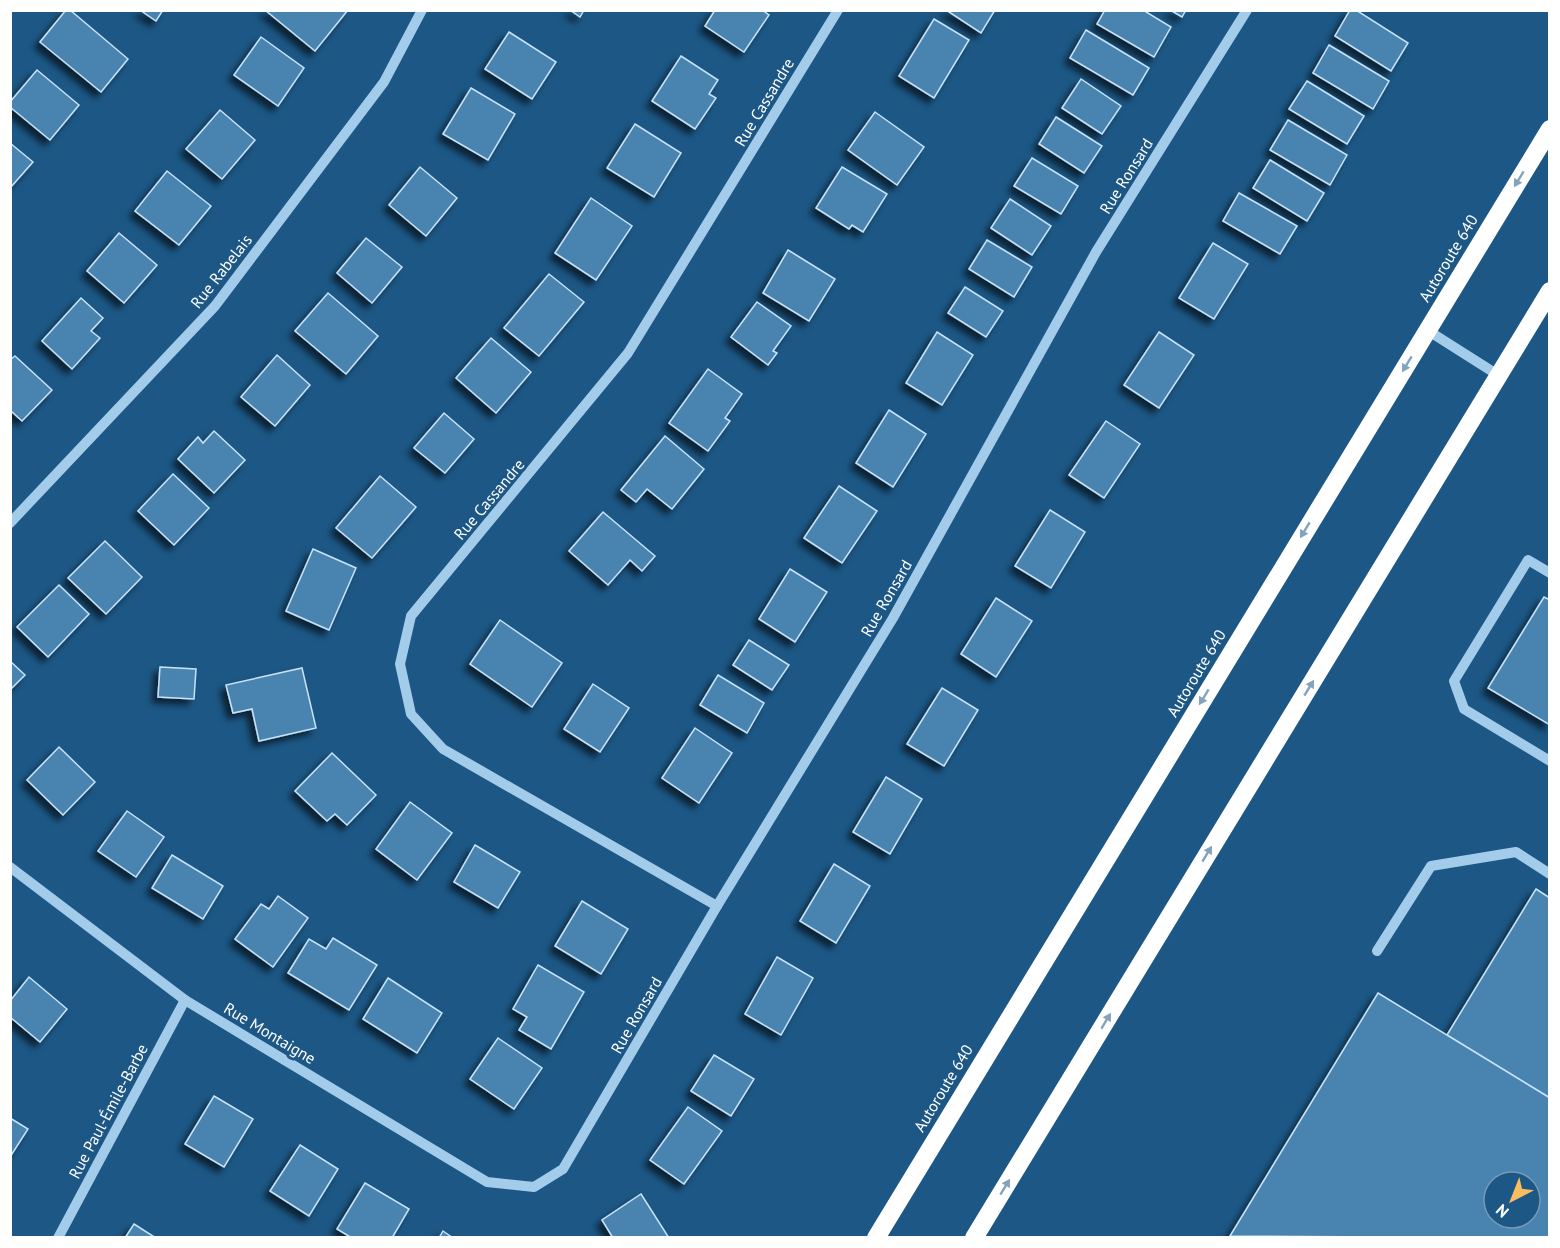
<svg xmlns="http://www.w3.org/2000/svg" width="1560" height="1248" font-family="'PT Sans',sans-serif">
  <style>
    .building { fill: #4983b0; stroke: #c8e3f8; stroke-width: 1.5; fill-rule: evenodd; filter: url(#shadow) }
    .lines { fill: none; stroke-linecap: round; stroke-linejoin: round }
    .minor { stroke: #a3cceb; stroke-width: 10 }
    .highway { stroke: #fff; stroke-width: 18 }
    .oneway { fill: #82a3bc }
    .labels { text-anchor: middle; dominant-baseline: central; stroke-width: 6; stroke-linejoin: round; paint-order: stroke }
    .street-label { font-size: 16px; fill: #fff; stroke: #1c5785 }
  </style>
  <defs>
    <filter id="shadow"><feDropShadow dx="-5.5" dy="5.5" stdDeviation="3" flood-color="#0009"/></filter>
  </defs>
  <rect width="100%" height="100%" fill="#1c5785"/>
  <g class="building">
    <polygon points="66,10 70,10 128,59 101,92 40,42"/>
    <polygon points="140,10 163,10 156,21"/>
    <polygon points="265,10 348,10 315,51"/>
    <polygon points="570,10 584,10 580,17"/>
    <polygon points="715,10 762,10 769,15 744,52 705,26"/>
    <polygon points="946,10 995,10 981,33"/>
    <polygon points="1105,10 1143,10 1171,27 1154,57 1097,24"/>
    <polygon points="1170,10 1186,10 1182,17"/>
    <polygon points="1350,10 1356,10 1408,43 1391,71 1335,36"/>
    <polygon points="934,19 969,40 934,98 899,76"/>
    <polygon points="1086,30 1149,68 1133,95 1070,58"/>
    <polygon points="509,32 556,62 532,99 485,69"/>
    <polygon points="261,37 304,68 278,106 234,75"/>
    <polygon points="1329,45 1389,81 1373,109 1313,73"/>
    <polygon points="681,56 718,80 709,94 716,98 695,129 652,101"/>
    <polygon points="37,70 79,105 50,140 10,107 10,102"/>
    <polygon points="1081,79 1121,106 1102,134 1062,108"/>
    <polygon points="1307,81 1364,116 1347,144 1289,109"/>
    <polygon points="471,88 515,114 488,160 443,134"/>
    <polygon points="220,110 255,140 222,179 186,149"/>
    <polygon points="875,112 924,147 897,185 848,150"/>
    <polygon points="1056,117 1102,146 1084,173 1039,144"/>
    <polygon points="1288,120 1347,155 1330,185 1270,150"/>
    <polygon points="635,124 681,153 654,197 607,168"/>
    <polygon points="10,143 33,162 10,188"/>
    <polygon points="1032,158 1078,186 1061,214 1014,186"/>
    <polygon points="1270,160 1324,193 1307,221 1253,188"/>
    <polygon points="420,167 457,198 426,236 389,205"/>
    <polygon points="842,167 887,194 863,232 852,225 849,229 816,208"/>
    <polygon points="167,171 211,206 179,245 135,211"/>
    <polygon points="1239,193 1297,226 1280,254 1223,221"/>
    <polygon points="591,198 632,226 596,280 555,253"/>
    <polygon points="1010,199 1051,226 1032,255 991,228"/>
    <polygon points="119,233 157,265 124,303 87,271"/>
    <polygon points="366,238 402,267 372,303 337,273"/>
    <polygon points="987,240 1032,267 1014,297 969,269"/>
    <polygon points="1213,243 1248,264 1214,319 1179,298"/>
    <polygon points="788,250 835,279 809,321 763,293"/>
    <polygon points="549,274 584,302 539,356 504,328"/>
    <polygon points="965,287 1003,311 986,337 948,313"/>
    <polygon points="328,293 378,336 346,374 295,331"/>
    <polygon points="81,298 103,318 91,331 100,338 72,369 42,341"/>
    <polygon points="757,302 791,326 773,351 777,353 768,365 731,337"/>
    <polygon points="937,332 973,355 942,405 906,383"/>
    <polygon points="1159,332 1194,355 1159,408 1124,385"/>
    <polygon points="491,338 531,372 496,413 456,378"/>
    <polygon points="277,355 310,385 275,426 241,397"/>
    <polygon points="15,356 52,390 22,421 10,410 10,360"/>
    <polygon points="708,369 742,394 725,418 730,421 708,451 669,423"/>
    <polygon points="889,410 926,434 893,487 856,463"/>
    <polygon points="444,413 474,439 445,473 414,448"/>
    <polygon points="1106,421 1140,444 1104,498 1069,475"/>
    <polygon points="214,431 245,460 214,493 178,459 198,437 203,443"/>
    <polygon points="665,436 704,469 672,509 647,489 636,502 621,490"/>
    <polygon points="173,474 209,508 174,545 138,511"/>
    <polygon points="380,476 416,507 372,558 336,528"/>
    <polygon points="839,486 877,511 842,563 804,538"/>
    <polygon points="1050,510 1085,532 1051,588 1015,566"/>
    <polygon points="603,512 655,556 642,571 630,560 608,585 569,551"/>
    <polygon points="105,541 142,577 106,614 68,578"/>
    <polygon points="313,549 356,568 329,630 286,611"/>
    <polygon points="790,569 827,592 795,642 759,619"/>
    <polygon points="59,585 89,614 48,657 17,627"/>
    <polygon points="1544,597 1550,600 1550,725 1488,688"/>
    <polygon points="996,598 1032,621 996,677 961,654"/>
    <polygon points="500,620 562,663 532,707 470,664"/>
    <polygon points="749,640 789,665 772,690 733,665"/>
    <polygon points="10,661 25,675 10,690"/>
    <polygon points="160,667 196,669 194,699 158,697"/>
    <polygon points="302,668 316,728 259,741 252,709 233,713 226,685"/>
    <polygon points="718,675 764,703 747,733 700,705"/>
    <polygon points="593,684 629,708 600,752 564,729"/>
    <polygon points="942,688 978,710 944,766 907,744"/>
    <polygon points="695,728 732,753 699,803 662,778"/>
    <polygon points="59,747 95,782 63,815 27,780"/>
    <polygon points="332,753 376,795 347,825 335,814 327,821 295,791"/>
    <polygon points="886,777 922,799 890,854 853,832"/>
    <polygon points="410,802 452,833 417,880 376,849"/>
    <polygon points="127,811 164,837 136,877 98,851"/>
    <polygon points="475,845 520,872 498,908 454,882"/>
    <polygon points="172,855 223,886 203,919 152,888"/>
    <polygon points="834,864 870,886 836,943 800,921"/>
    <polygon points="1536,889 1550,898 1550,1098 1447,1035"/>
    <polygon points="278,896 308,918 273,967 235,939 261,904 269,909"/>
    <polygon points="582,901 628,929 601,974 555,946"/>
    <polygon points="333,938 377,965 349,1010 288,973 309,939 326,949"/>
    <polygon points="777,957 813,978 781,1035 745,1014"/>
    <polygon points="538,965 584,992 551,1049 519,1030 527,1017 513,1009"/>
    <polygon points="29,977 67,1009 40,1042 10,1017 10,1001"/>
    <polygon points="388,978 442,1013 417,1053 363,1019"/>
    <path d="M1378 993 1550 1098V1238L1230 1236ZM1494 1182H1530V1218H1494Z"/>
    <polygon points="498,1038 542,1068 514,1109 470,1079"/>
    <polygon points="714,1055 754,1079 731,1116 691,1091"/>
    <polygon points="214,1096 253,1119 224,1167 185,1144"/>
    <polygon points="688,1107 722,1131 684,1184 650,1160"/>
    <polygon points="10,1118 28,1129 10,1157"/>
    <polygon points="300,1145 338,1169 309,1216 270,1191"/>
    <polygon points="365,1183 409,1209 392,1238 352,1238 337,1229"/>
    <polygon points="641,1194 669,1238 613,1238 602,1220"/>
    <polygon points="134,1224 156,1238 125,1238"/>
    <polygon points="443,1231 453,1238 439,1238"/>
  </g>
  <g class="lines">
    <g class="minor">
      <polyline points="1427,330 1498,375"/>
      <polyline points="10,523 215,306 384,82 422,10"/>
      <polyline points="1550,573 1528,560 1454,681 1464,709 1550,761"/>
      <polyline points="10,867 185,1000 487,1182 534,1187 563,1169 717,906 893,618 1096,252 1247,10"/>
      <polyline points="717,906 443,749 411,714 400,664 411,616 628,353 838,10"/>
      <polyline points="1377,951 1431,866 1516,852 1550,874"/>
      <polyline points="58,1238 185,1000"/>
    </g>
    <g class="highway">
      <polyline points="876,1238 1550,129"/>
      <polyline points="974,1238 1550,291"/>
    </g>
  </g>
  <defs><path id="oneway-solid" d="M-6-.8H1V-3.2L6.5 0L1 3.2V.8H-6Z" transform="scale(1.5)"/></defs>
  <g class="oneway">
    <use href="#oneway-solid" transform="translate(1519 179) rotate(121)"/>
    <use href="#oneway-solid" transform="translate(1407 364) rotate(121)"/>
    <use href="#oneway-solid" transform="translate(1305 530) rotate(121)"/>
    <use href="#oneway-solid" transform="translate(1309 688) rotate(-59)"/>
    <use href="#oneway-solid" transform="translate(1204 697) rotate(121)"/>
    <use href="#oneway-solid" transform="translate(1207 854) rotate(-59)"/>
    <use href="#oneway-solid" transform="translate(1106 1021) rotate(-59)"/>
    <use href="#oneway-solid" transform="translate(1005 1187) rotate(-59)"/>
  </g>
  <g class="labels">
    <g class="street-label">
      <text transform="translate(764 102) rotate(-59)">Rue Cassandre</text>
      <text transform="translate(1126 176) rotate(-58)">Rue Ronsard</text>
      <text transform="translate(1448 258) rotate(-59)">Autoroute 640</text>
      <text transform="translate(221 271) rotate(-52)">Rue Rabelais</text>
      <text transform="translate(489 499) rotate(-50)">Rue Cassandre</text>
      <text transform="translate(886 598) rotate(-60)">Rue Ronsard</text>
      <text transform="translate(1196 673) rotate(-59)">Autoroute 640</text>
      <text transform="translate(636 1015) rotate(-60)">Rue Ronsard</text>
      <text transform="translate(270 1033) rotate(31)">Rue Montaigne</text>
      <text transform="translate(943 1088) rotate(-59)">Autoroute 640</text>
      <text transform="translate(108 1111) rotate(-62)">Rue Paul-Émile-Barbe</text>
    </g>
  </g>
  <rect width="1560" height="1248" fill="none" stroke="#ffffff" stroke-width="24"/>
  <g transform="translate(1512 1200) rotate(222)"><circle r="28" fill="#1c5785" stroke="#779ab6" stroke-width="1.5"/>
  <path d="M0-4.5L10 22L0 15L-10 22Z" fill="#fcbc60"/>
  <text y="-9" font-size="16" font-weight="bold" text-anchor="middle" fill="#ffffff">N</text>
  </g>
</svg>
